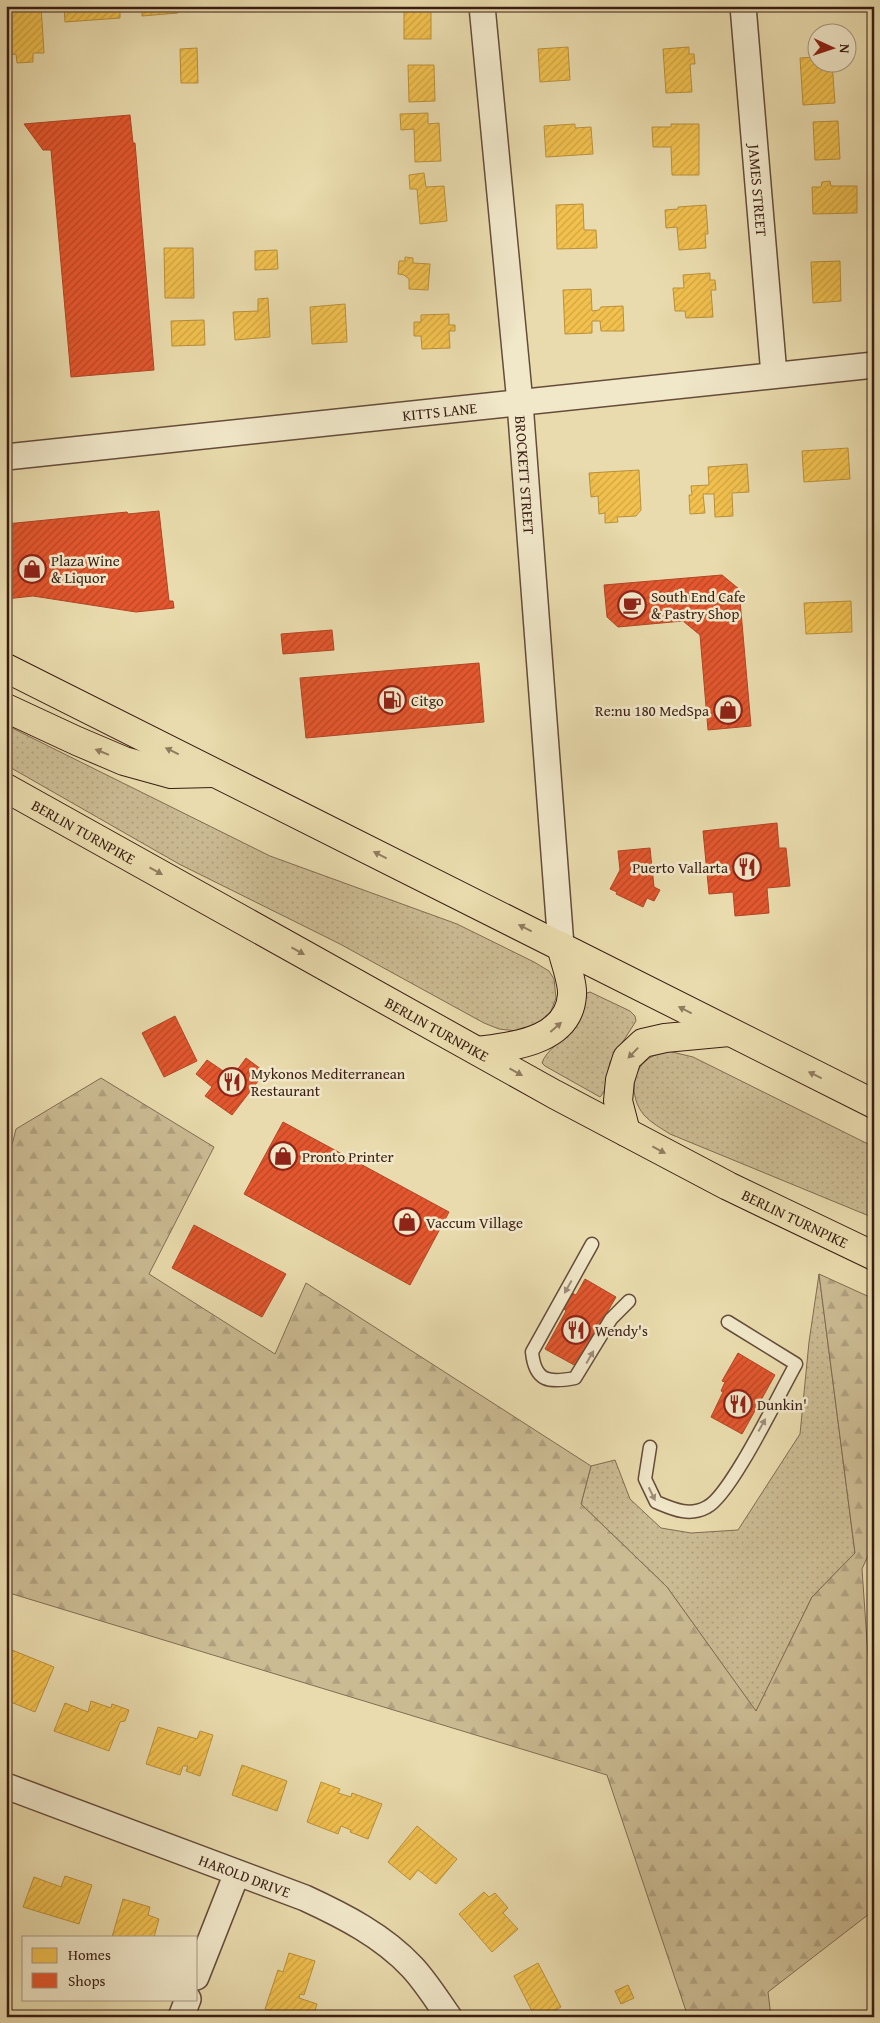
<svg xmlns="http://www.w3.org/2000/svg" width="880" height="2023" font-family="'Gentium Book Plus',serif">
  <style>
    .grass { fill: url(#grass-dots); stroke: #826c53 }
    .forest { fill: url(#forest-firs); stroke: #826c53 }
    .homes { fill: url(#homes-hatch); stroke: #ba903c }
    .shops { fill: url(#shops-hatch); stroke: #b14626 }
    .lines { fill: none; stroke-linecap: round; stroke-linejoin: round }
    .service-casing { stroke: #654c3a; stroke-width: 15 }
    .minor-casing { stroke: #654c3a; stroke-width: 28 }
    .trunk-casing { stroke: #391d13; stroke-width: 30 }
    .service { stroke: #f1e8ca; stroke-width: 12 }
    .minor { stroke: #f1e8ca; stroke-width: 25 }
    .trunk { stroke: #e9dbad; stroke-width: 28 }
    .oneway { fill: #917c60 }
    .oneway2 { fill: #9e8d78 }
    .labels { text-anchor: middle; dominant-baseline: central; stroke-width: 5; stroke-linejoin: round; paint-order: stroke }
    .street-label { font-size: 15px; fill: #391d13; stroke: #f1e8ca }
    .poi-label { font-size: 15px; fill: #391d13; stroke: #f1e8ca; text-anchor: start }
  </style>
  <defs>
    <pattern id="grass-dots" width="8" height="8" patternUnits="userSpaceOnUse" patternTransform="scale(1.25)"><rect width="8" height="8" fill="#cbbb93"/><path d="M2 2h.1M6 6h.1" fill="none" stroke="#afa07e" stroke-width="1.8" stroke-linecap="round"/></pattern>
    <pattern id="forest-firs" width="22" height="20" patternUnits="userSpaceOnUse" patternTransform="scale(1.25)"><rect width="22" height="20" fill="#cbbb93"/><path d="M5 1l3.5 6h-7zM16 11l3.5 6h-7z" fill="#afa07e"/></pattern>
    <pattern id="homes-hatch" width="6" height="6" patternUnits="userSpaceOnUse" patternTransform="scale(1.25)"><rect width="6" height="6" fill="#f2c14e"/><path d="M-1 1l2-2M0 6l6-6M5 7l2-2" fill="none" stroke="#d0a543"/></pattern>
    <pattern id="shops-hatch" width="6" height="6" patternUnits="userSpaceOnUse" patternTransform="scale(1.25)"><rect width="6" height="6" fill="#e4572e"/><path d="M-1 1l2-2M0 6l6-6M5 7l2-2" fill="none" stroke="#ba4726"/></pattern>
  </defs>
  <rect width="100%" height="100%" fill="#e9dbad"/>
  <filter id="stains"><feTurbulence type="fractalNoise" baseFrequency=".004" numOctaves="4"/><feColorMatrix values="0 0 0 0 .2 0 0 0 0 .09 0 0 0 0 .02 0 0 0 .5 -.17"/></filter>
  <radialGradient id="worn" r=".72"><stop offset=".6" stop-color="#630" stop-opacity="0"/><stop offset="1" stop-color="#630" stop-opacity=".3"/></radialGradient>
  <g class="grass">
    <polygon points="6,725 270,856 457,924 534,962 549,971 554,979 556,998 551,1011 537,1024 517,1031 499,1029 484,1023 340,944 179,864 6,765"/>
    <path d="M590 992 630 1011 635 1016 636 1021 610 1062 604 1092 600 1097 545 1066 542 1063C545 1051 566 1038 573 1026 580 1016 582 1004 587 993Z"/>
    <path d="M668 1051 693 1057 874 1147V1218L670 1134C661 1128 651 1123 644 1115 629 1097 630 1068 653 1056 658 1054 664 1053 668 1051Z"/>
    <polygon points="819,1274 855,1553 812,1597 756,1712 667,1587 581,1504 591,1466 615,1460 630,1499 661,1528 691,1533 738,1530 800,1434 809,1342"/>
  </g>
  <polygon class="forest" points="101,1078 214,1147 149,1274 275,1354 306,1283 591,1466 581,1504 667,1587 756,1711 812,1597 855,1553 819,1274 874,1299 874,1542 862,1569 874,1742 874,1849 869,1914 768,1992 771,2017 688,2017 607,1775 6,1592 6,1154 12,1145 16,1129"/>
  <g class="homes">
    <polygon points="6,6 41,6 44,53 33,53 33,62 17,63 16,54 10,55 9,34 6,34"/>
    <polygon points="64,6 120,6 120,18 65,22"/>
    <polygon points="142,6 178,6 178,13 142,16"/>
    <polygon points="214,6 228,6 229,11 214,12"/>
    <rect x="404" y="6" width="27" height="33"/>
    <polygon points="568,47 570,80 540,82 538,49"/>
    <polygon points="689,47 689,54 694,54 695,64 690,64 692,92 666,93 663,49"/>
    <polygon points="197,48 198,83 181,83 180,49"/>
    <polygon points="818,57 818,62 832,62 835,103 803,105 800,58"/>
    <polygon points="408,65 434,65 435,101 409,102"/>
    <polygon points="428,113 428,124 439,123 441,161 415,162 414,129 401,130 400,114"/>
    <polygon points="838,121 840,159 815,160 813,122"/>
    <polygon points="575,124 575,128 591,127 593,154 546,157 544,126"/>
    <polygon points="671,124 699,124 699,175 672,175 671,147 653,147 652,127 671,127"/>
    <polygon points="424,173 426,187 444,186 447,221 420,224 417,189 410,189 409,175"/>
    <polygon points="830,181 831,186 857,186 857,213 813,214 812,187 821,187 822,182"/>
    <polygon points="583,204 584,230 596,230 597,248 557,249 556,205"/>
    <polygon points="706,205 708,234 705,234 706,248 679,250 677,227 666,228 665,210 678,209 678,207"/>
    <polygon points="164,248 193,248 194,298 165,298"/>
    <polygon points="277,250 278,269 255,270 255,251"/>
    <polygon points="405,257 413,258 413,263 430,264 428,290 409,289 409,279 404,275 398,274 399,261 405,261"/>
    <polygon points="840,261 841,301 813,303 811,262"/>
    <polygon points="710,273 710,280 715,280 716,290 711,290 713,317 686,318 685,311 675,311 673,288 684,288 683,275"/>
    <polygon points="591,289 592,311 599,310 601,307 623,306 624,331 601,331 600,321 592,321 592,333 565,334 563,290"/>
    <polygon points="268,298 270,337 235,340 233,312 258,311 258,299"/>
    <polygon points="345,304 347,342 312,344 310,307"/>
    <polygon points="449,314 449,325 455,325 455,331 449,331 450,348 422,349 421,336 414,336 414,322 421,322 421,315"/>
    <polygon points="204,320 205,345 172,346 171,321"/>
    <polygon points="848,448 850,479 804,482 802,451"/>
    <polygon points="747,464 749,492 732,493 733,516 715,517 714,494 703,494 705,513 690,514 689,495 692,495 691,486 709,485 708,467"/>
    <polygon points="639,470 641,510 636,516 617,517 618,522 605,523 605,513 599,514 598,496 591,497 589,473"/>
    <polygon points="851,601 852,632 806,634 804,603"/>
    <polygon points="6,1638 11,1639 7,1648 54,1667 35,1712 6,1700"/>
    <polygon points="91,1701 111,1708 112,1704 129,1710 125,1721 120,1722 109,1751 54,1731 65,1703 88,1712"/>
    <polygon points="158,1727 197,1739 200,1731 213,1735 200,1776 186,1771 188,1766 183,1766 180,1775 146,1764"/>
    <polygon points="242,1765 287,1781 277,1811 232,1795"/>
    <polygon points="321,1782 340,1789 338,1793 351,1797 352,1793 382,1804 368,1839 350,1832 351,1830 341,1826 338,1834 307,1822"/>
    <polygon points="417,1826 457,1859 436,1884 418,1870 410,1880 388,1862"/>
    <polygon points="65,1876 92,1885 79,1924 23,1907 34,1877 61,1887"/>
    <polygon points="484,1892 489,1897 495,1893 508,1908 503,1913 518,1929 492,1952 459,1914"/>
    <polygon points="123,1899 150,1907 148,1915 159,1919 154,1937 112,1937"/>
    <polygon points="289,1953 315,1961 304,1995 300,1994 299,1998 317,2004 313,2017 290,2017 265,2009 278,1970 283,1972"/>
    <polygon points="538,1963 561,2007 543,2017 535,2017 514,1976"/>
    <polygon points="628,1985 634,1998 621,2004 615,1991"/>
  </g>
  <g class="shops">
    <polygon points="130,115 133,143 135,143 154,370 71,377 51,150 43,150 24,124"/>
    <polygon points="159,511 169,601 173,601 174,608 136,612 33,596 6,599 6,524 127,512 128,514"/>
    <polygon points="722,575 739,589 751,726 708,730 700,635 683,621 618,627 607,617 604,585"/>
    <polygon points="332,630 334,650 283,654 281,634"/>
    <polygon points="479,663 484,722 306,738 300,678"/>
    <polygon points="777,823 779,848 786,848 790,886 767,888 769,913 735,916 733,892 709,894 703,831"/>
    <polygon points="650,848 654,887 660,890 654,901 647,898 643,907 616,894 617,892 610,889 620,870 618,851"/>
    <polygon points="175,1016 197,1061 164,1077 142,1033"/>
    <polygon points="246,1058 265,1072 232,1115 205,1096 212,1087 196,1074 207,1060 232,1077"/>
    <polygon points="283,1122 449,1212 410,1285 244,1194"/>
    <polygon points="194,1225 286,1274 262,1317 172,1268"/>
    <polygon points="585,1279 616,1297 576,1366 545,1349 566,1311 564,1309 572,1293 576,1295"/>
    <polygon points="738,1353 775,1375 742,1434 711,1417 723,1392 721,1391 725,1382 722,1381"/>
  </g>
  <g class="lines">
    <defs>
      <g id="service">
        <path d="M592 1244 532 1352C535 1382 549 1383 575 1378L611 1319 629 1301"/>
        <path d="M650 1447 645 1479 656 1502C673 1509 689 1517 707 1507 731 1495 780 1392 796 1364L728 1322"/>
      </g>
      <g id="minor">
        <path id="s1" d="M482 6 520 403 561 946"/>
        <path id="s2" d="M743 6 774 375"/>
        <path id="s3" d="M6 457 874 365"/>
        <path id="s4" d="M6 1786 305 1898C344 1916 383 1936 412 1967 426 1982 437 2000 449 2017"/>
        <polyline points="196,1977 237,1873"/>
        <polyline points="181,2017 188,1999"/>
      </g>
      <g id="trunk">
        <polyline points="6,668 874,1104"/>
        <polyline points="6,708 77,741 124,761 171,774 213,773"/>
        <path id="s5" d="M6 788 554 1094 728 1186 874 1256"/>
        <path d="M478 1051C514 1046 569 1041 572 995 573 982 564 959 561 946"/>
        <polyline points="626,1132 618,1101 620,1080 627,1058 643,1043 665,1038 729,1032"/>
      </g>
    </defs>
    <use href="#service" class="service-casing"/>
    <use href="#minor" class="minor-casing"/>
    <use href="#trunk" class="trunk-casing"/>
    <use href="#service" class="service"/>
    <use href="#minor" class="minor"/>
    <use href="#trunk" class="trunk"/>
  </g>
  <defs><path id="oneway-solid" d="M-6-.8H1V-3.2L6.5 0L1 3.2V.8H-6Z" transform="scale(1.25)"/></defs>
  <g class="oneway">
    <use href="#oneway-solid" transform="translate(172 751) rotate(-154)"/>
    <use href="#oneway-solid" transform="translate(102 752) rotate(-158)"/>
    <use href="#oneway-solid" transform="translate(380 855) rotate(-153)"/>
    <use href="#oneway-solid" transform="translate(156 871) rotate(29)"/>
    <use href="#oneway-solid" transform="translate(525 928) rotate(-153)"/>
    <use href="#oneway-solid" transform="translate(298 951) rotate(29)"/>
    <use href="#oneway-solid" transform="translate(685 1010) rotate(-153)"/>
    <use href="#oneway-solid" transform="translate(556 1027) rotate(-41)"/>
    <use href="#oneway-solid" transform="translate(633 1053) rotate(134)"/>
    <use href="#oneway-solid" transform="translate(516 1072) rotate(29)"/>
    <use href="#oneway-solid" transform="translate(815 1075) rotate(-154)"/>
    <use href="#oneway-solid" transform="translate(659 1150) rotate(28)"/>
  </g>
  <g class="oneway2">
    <use href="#oneway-solid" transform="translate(568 1287) rotate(119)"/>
    <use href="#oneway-solid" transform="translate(590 1357) rotate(-60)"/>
    <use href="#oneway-solid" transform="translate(762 1425) rotate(-61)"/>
    <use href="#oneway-solid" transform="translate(652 1494) rotate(64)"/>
  </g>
  <defs>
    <symbol id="shop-ring" viewBox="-11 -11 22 22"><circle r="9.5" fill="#f1e8ca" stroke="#8f2418" stroke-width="1.5"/><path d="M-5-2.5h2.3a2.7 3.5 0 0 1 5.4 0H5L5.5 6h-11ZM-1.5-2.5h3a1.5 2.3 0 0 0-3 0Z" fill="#8f2418"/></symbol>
    <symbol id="cafe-ring" viewBox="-11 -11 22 22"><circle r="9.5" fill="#f1e8ca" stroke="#8f2418" stroke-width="1.5"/><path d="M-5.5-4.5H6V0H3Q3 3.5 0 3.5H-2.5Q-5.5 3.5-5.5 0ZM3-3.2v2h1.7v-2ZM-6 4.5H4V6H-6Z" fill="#8f2418"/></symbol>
    <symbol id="fuel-ring" viewBox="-11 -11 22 22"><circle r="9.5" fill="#f1e8ca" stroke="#8f2418" stroke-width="1.5"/><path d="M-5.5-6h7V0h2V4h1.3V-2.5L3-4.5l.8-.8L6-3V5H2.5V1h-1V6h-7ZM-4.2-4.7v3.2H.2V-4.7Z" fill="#8f2418"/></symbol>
    <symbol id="restaurant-ring" viewBox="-11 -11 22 22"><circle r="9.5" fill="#f1e8ca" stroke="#8f2418" stroke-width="1.5"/><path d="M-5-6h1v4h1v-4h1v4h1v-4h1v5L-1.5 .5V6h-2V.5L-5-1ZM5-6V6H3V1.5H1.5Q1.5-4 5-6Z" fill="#8f2418"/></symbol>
  </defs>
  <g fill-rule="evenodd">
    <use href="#shop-ring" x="16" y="553" width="32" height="32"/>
    <use href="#cafe-ring" x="616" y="589" width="32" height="32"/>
    <use href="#fuel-ring" x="376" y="684" width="32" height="32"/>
    <use href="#shop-ring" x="712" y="694" width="32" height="32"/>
    <use href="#restaurant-ring" x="731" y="851" width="32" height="32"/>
    <use href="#restaurant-ring" x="216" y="1066" width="32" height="32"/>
    <use href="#shop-ring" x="267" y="1140" width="32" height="32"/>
    <use href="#shop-ring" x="391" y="1206" width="32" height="32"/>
    <use href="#restaurant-ring" x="560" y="1314" width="32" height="32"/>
    <use href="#restaurant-ring" x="722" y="1388" width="32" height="32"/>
  </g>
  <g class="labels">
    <g class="street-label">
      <text stroke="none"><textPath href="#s2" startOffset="185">JAMES STREET</textPath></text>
      <text stroke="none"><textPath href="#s3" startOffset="436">KITTS LANE</textPath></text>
      <text stroke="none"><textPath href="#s1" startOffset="471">BROCKETT STREET</textPath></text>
      <text stroke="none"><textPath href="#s5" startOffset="89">BERLIN TURNPIKE</textPath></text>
      <text stroke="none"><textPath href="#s5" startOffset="494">BERLIN TURNPIKE</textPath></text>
      <text stroke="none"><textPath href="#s5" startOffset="899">BERLIN TURNPIKE</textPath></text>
      <text stroke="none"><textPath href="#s4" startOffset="255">HAROLD DRIVE</textPath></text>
    </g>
    <g class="poi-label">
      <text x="51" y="560">Plaza Wine<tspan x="51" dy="17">&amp; Liquor</tspan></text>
      <text x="651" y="596">South End Cafe<tspan x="651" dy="17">&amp; Pastry Shop</tspan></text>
      <text x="411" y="700">Citgo</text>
      <text x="709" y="710" text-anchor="end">Re:nu 180 MedSpa</text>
      <text x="728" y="867" text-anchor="end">Puerto Vallarta</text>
      <text x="251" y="1073">Mykonos Mediterranean<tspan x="251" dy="17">Restaurant</tspan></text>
      <text x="302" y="1156">Pronto Printer</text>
      <text x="426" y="1222">Vaccum Village</text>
      <text x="595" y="1330">Wendy's</text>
      <text x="757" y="1404">Dunkin'</text>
    </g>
  </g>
  <rect width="880" height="2023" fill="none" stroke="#e9dbad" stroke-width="25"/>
  <rect x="8" y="8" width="865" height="2008" fill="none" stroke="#391d13" stroke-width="2.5"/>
  <rect x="12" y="12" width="855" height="1998" fill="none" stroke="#391d13"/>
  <rect x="22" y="1936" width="175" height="65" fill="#f1e8ca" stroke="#a79781"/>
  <rect x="32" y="1948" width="25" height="15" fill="#f2c14e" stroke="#a79781"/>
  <text x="68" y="1960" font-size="15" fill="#391d13">Homes</text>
  <rect x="32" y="1973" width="25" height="15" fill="#e4572e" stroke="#a79781"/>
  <text x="68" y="1986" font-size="15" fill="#391d13">Shops</text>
  <g transform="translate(832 48) rotate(93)"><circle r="24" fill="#f1e8ca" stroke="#a79781"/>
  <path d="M0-4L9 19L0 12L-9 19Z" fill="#8f2418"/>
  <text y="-8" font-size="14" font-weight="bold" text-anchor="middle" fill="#391d13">N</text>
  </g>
  <rect width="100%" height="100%" filter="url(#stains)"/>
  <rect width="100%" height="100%" fill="url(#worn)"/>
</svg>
